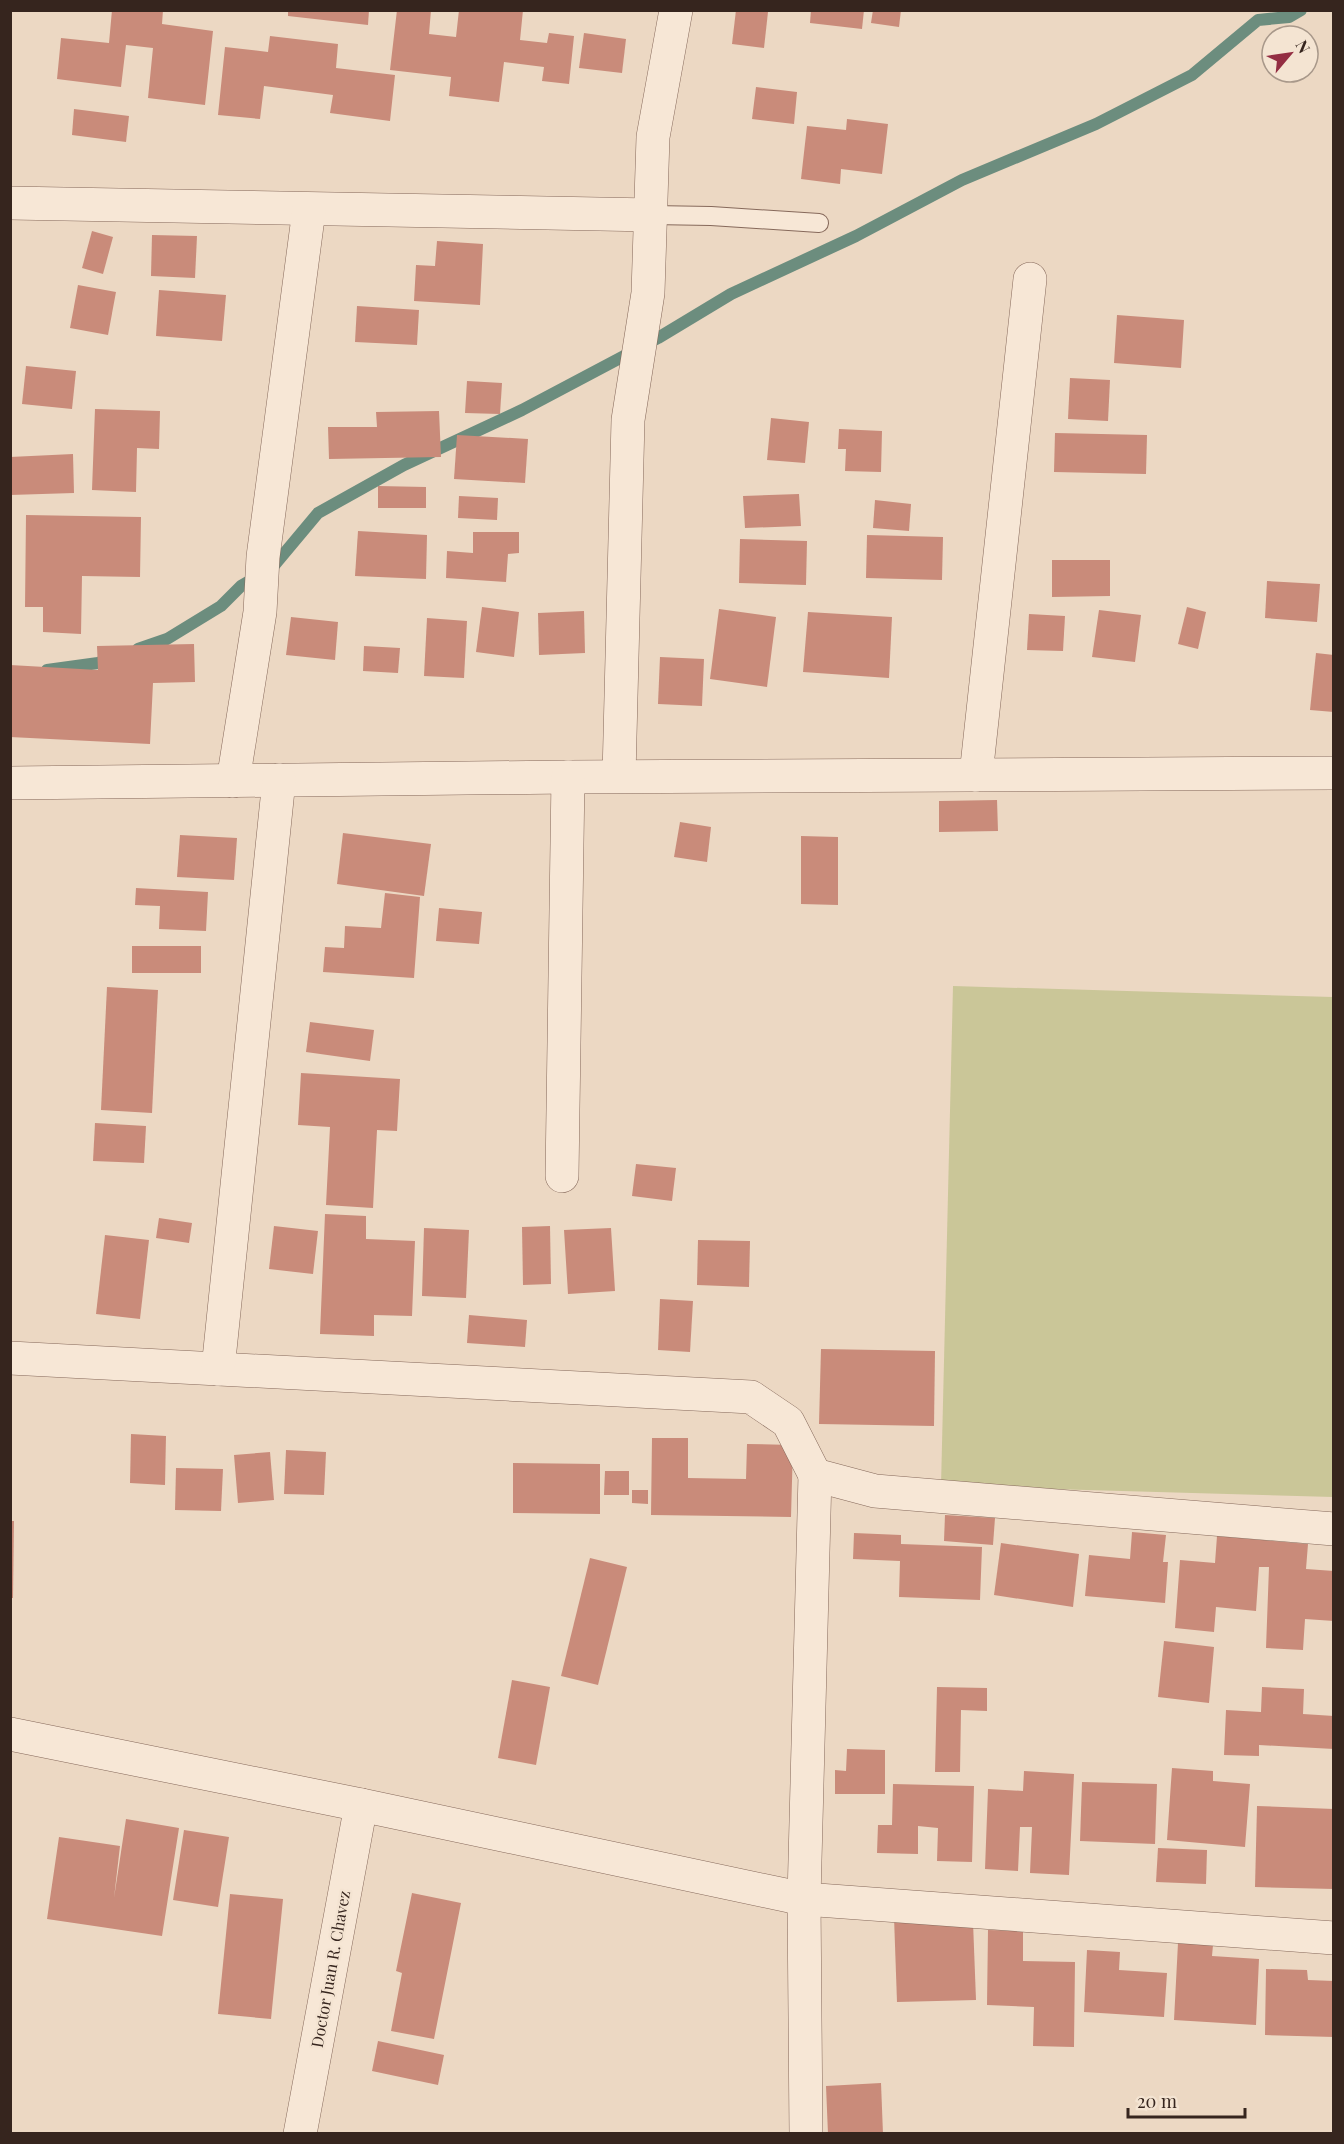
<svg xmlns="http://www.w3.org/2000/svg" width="1344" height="2144" font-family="'Playfair Display',serif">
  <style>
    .green { fill: #cac698 }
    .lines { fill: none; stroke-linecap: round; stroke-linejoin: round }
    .stream { stroke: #6c8d7e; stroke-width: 12 }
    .building { fill: #c98b7a }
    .lane-casing { stroke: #86695b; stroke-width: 20 }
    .street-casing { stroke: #86695b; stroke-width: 34 }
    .lane { stroke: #f7e7d6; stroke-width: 18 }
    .street { stroke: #f7e7d6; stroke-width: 33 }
    .labels { text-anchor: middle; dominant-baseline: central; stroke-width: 5; stroke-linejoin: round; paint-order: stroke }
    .street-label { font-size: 16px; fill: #36251e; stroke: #f4e4d2 }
  </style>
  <rect width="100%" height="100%" fill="#ecd8c3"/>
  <polygon class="green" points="953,986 1333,997 1333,1497 941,1486"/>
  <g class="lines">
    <g class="stream">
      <polyline points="138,649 167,639 221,606 241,586 272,568 318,513 404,465 522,410 658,338 731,294 856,236 962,180 1096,124 1192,75 1258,20 1289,17 1301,10"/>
      <polyline points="47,670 98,663 113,658"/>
    </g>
  </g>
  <g class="building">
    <polygon points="112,10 163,10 162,24 213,31 205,105 148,98 153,48 126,45 121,87 57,79 61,38 109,43"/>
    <polygon points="288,10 369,10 368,25 288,16"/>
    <polygon points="397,10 431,10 429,34 456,37 459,10 523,10 520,40 547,43 549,33 574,36 569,84 542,81 544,67 504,62 499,102 449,96 451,77 390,70"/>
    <polygon points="736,10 768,12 764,48 732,44"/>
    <polygon points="811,10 864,10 862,29 810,23"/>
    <polygon points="873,10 901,10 899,27 871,23"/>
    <polygon points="584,33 626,39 622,73 579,68"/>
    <polygon points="270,36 338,44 336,68 395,75 390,121 330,113 333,95 264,86 260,119 218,115 225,47 268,52"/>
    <polygon points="756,87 797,92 794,124 752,119"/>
    <polygon points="74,109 129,116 126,142 72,135"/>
    <polygon points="847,119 888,124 882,174 841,169 840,184 801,179 807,126 846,130"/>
    <polygon points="92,231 113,237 103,274 82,268"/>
    <polygon points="152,235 197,236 195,278 151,276"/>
    <polygon points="437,241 483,244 480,305 414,301 416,265 435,266"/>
    <polygon points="78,285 116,292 108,335 70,328"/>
    <polygon points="159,290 226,295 222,341 156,336"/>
    <polygon points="357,306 419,310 417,345 355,342"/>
    <polygon points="1117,315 1184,320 1181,368 1114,363"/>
    <polygon points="26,366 76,371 72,409 22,404"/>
    <polygon points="1070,378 1110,380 1108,421 1068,419"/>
    <polygon points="467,381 502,383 500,414 465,413"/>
    <polygon points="95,409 160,411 159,449 137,448 136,492 92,490"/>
    <polygon points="439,411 441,457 329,459 328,427 377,427 376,412"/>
    <polygon points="771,418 809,422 805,463 767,460"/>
    <polygon points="839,429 882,431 881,472 845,471 846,449 838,449"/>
    <polygon points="1055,433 1147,435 1146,474 1054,472"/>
    <polygon points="457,435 528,439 525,483 454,479"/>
    <polygon points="73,454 74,493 10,495 10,457"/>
    <polygon points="378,486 426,487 426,508 378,508"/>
    <polygon points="799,494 801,526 745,528 743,496"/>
    <polygon points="459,496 498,498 497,520 458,518"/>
    <polygon points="875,500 911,504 909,531 873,528"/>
    <polygon points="26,515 141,517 140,577 82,576 81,634 43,632 43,607 25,607"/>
    <polygon points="358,531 427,535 426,579 355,576"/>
    <polygon points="473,532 519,532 519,553 508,554 506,582 446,578 447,551 473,553"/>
    <polygon points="867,535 943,537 942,580 866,578"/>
    <polygon points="740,539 807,541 806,585 739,583"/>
    <polygon points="1052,560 1110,560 1110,596 1052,597"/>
    <polygon points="1267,581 1320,584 1317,622 1265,618"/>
    <polygon points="482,607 519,612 514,657 476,652"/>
    <polygon points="1187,607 1206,612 1198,649 1178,644"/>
    <polygon points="719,609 776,617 767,687 710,679"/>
    <polygon points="1099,610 1141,615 1135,662 1092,657"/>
    <polygon points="584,611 585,653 539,655 538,613"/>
    <polygon points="808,612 892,617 889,678 803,672"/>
    <polygon points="1029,614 1065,616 1063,651 1027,650"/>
    <polygon points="291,617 338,622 335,660 286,655"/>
    <polygon points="427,618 467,621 464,678 424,676"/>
    <polygon points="194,644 195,682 153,683 150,744 10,737 10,665 98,670 97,646"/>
    <polygon points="364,646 400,648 398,673 363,671"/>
    <polygon points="1316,653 1334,655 1334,712 1310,710"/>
    <polygon points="660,657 704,659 702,706 658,704"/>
    <polygon points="997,800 998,831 939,832 939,801"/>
    <polygon points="680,822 711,827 707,862 674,857"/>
    <polygon points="343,833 431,844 424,896 337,884"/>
    <polygon points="180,835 237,838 234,880 177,877"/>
    <polygon points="801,836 838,837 838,905 801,904"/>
    <polygon points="136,888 208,892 206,931 159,929 160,906 135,905"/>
    <polygon points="385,893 420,897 414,978 323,972 325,947 344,948 345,926 381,928"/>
    <polygon points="439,908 482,912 479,944 436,941"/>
    <rect x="132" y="946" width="69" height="27"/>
    <polygon points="107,987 158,990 152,1113 101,1110"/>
    <polygon points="310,1022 374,1030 370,1061 306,1052"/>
    <polygon points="301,1073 400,1079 397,1131 377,1130 373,1208 326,1205 330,1127 298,1125"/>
    <polygon points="95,1123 146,1126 144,1163 93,1161"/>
    <polygon points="636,1164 676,1168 672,1201 632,1196"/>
    <polygon points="325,1214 366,1216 366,1239 415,1241 412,1316 374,1315 374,1336 320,1334"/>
    <polygon points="159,1218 192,1223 189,1243 156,1238"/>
    <polygon points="274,1226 318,1231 313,1274 269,1269"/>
    <polygon points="550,1226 551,1284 523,1285 522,1227"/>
    <polygon points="424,1228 469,1230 466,1298 422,1296"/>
    <polygon points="611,1228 615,1291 568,1294 564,1230"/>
    <polygon points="105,1235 149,1240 140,1319 96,1314"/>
    <polygon points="698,1240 750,1241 749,1287 697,1285"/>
    <polygon points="660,1299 693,1301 690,1352 658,1350"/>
    <polygon points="469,1315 527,1320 525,1347 467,1343"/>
    <polygon points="821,1349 935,1351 934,1426 819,1424"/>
    <polygon points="131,1434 166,1436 165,1485 130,1483"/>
    <polygon points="652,1438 688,1438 688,1478 746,1479 747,1444 793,1445 791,1517 651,1515"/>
    <polygon points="286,1450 326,1452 324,1495 284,1494"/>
    <polygon points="270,1452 274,1500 238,1503 234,1455"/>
    <polygon points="513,1463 600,1464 600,1514 513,1513"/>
    <polygon points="176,1468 223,1469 221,1511 175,1510"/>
    <polygon points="605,1471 629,1471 629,1495 604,1495"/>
    <polygon points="632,1490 648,1490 648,1504 632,1503"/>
    <polygon points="945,1515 995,1518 993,1545 944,1541"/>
    <polygon points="10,1521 14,1521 13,1598 10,1598"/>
    <polygon points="1132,1532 1166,1535 1163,1562 1168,1562 1165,1603 1085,1596 1089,1555 1130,1559"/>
    <polygon points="854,1533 901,1535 901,1544 982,1547 980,1600 899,1597 900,1561 853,1559"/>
    <polygon points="1217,1536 1308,1544 1306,1569 1334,1571 1334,1621 1305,1619 1303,1650 1266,1648 1269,1567 1259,1567 1256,1611 1216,1607 1214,1632 1175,1628 1180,1560 1215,1563"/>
    <polygon points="1001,1543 1079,1554 1073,1607 994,1595"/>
    <polygon points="590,1558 627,1567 598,1685 561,1676"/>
    <polygon points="1164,1641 1214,1647 1209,1703 1158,1697"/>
    <polygon points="512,1680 550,1687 536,1765 498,1758"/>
    <polygon points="937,1687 987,1688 987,1711 961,1710 960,1772 935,1772"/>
    <polygon points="1262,1687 1304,1689 1303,1714 1334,1716 1334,1749 1259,1745 1259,1756 1224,1755 1226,1710 1261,1712"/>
    <polygon points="847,1749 885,1750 885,1794 835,1794 835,1770 846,1771"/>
    <polygon points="1172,1768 1213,1771 1213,1781 1250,1784 1245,1847 1167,1840"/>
    <polygon points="1024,1771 1074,1774 1069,1875 1030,1873 1032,1827 1020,1827 1018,1871 985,1869 988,1789 1023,1791"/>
    <polygon points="1082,1782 1157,1784 1155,1844 1080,1841"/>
    <polygon points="893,1784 974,1786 972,1862 937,1861 938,1828 918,1826 918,1854 877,1853 878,1825 892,1825"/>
    <polygon points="1257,1806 1334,1809 1334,1889 1255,1887"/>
    <polygon points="126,1819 179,1828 162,1936 47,1919 59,1837 120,1846 114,1898"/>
    <polygon points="184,1830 229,1837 218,1907 173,1900"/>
    <polygon points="1158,1848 1207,1850 1206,1884 1156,1882"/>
    <polygon points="412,1893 461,1903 434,2039 391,2031 402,1973 396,1971"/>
    <polygon points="230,1894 283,1899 271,2019 218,2014"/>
    <polygon points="894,1917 973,1922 976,2000 897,2002"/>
    <polygon points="988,1930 1023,1931 1023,1961 1075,1962 1074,2047 1033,2046 1034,2007 987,2005"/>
    <polygon points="1178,1943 1213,1945 1212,1956 1259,1959 1256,2025 1174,2020"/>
    <polygon points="1087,1950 1120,1952 1119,1970 1167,1973 1164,2017 1084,2012"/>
    <polygon points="1266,1969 1307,1970 1308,1980 1334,1981 1334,2037 1265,2035"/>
    <polygon points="378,2041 444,2055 438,2085 372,2071"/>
    <polygon points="881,2083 883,2134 828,2134 826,2086"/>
  </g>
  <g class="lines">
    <defs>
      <polyline id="lane" points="652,215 711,216 819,223"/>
      <g id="street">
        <polyline points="10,203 652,215"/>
        <polyline points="976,775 1030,279"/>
        <polyline points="619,776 628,420 648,293 653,137 676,10"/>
        <polyline points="233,781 260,612 263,557 309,210"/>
        <polyline points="10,783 568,777 1334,773"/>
        <polyline points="562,1176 568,777"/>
        <polyline points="10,1358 751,1397 788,1422 815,1475 875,1491 1334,1529"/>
        <polyline points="218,1369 279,780"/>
        <polyline points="10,1734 361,1805 804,1899 1334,1938"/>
        <polyline points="300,2134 361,1805"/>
        <polyline points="806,2134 804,1899 815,1475"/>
      </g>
    </defs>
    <use href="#lane" class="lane-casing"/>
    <use href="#street" class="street-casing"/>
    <use href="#lane" class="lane"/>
    <use href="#street" class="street"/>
  </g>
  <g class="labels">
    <g class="street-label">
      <text transform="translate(330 1969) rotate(-80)">Doctor Juan R. Chavez</text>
    </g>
  </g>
  <rect width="1344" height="2144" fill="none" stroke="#36251e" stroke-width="24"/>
  <g transform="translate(1290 54) rotate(61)"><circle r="28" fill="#f4e4d2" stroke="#a8988a" stroke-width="1.5"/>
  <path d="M0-4.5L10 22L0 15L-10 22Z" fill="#932d42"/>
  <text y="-9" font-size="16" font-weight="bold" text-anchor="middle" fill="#36251e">N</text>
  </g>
  <path d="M1128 2108v9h117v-9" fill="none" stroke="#36251e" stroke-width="3"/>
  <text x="1137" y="2108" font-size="18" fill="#36251e" stroke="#f4e4d2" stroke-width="4.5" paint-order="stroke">20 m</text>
</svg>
